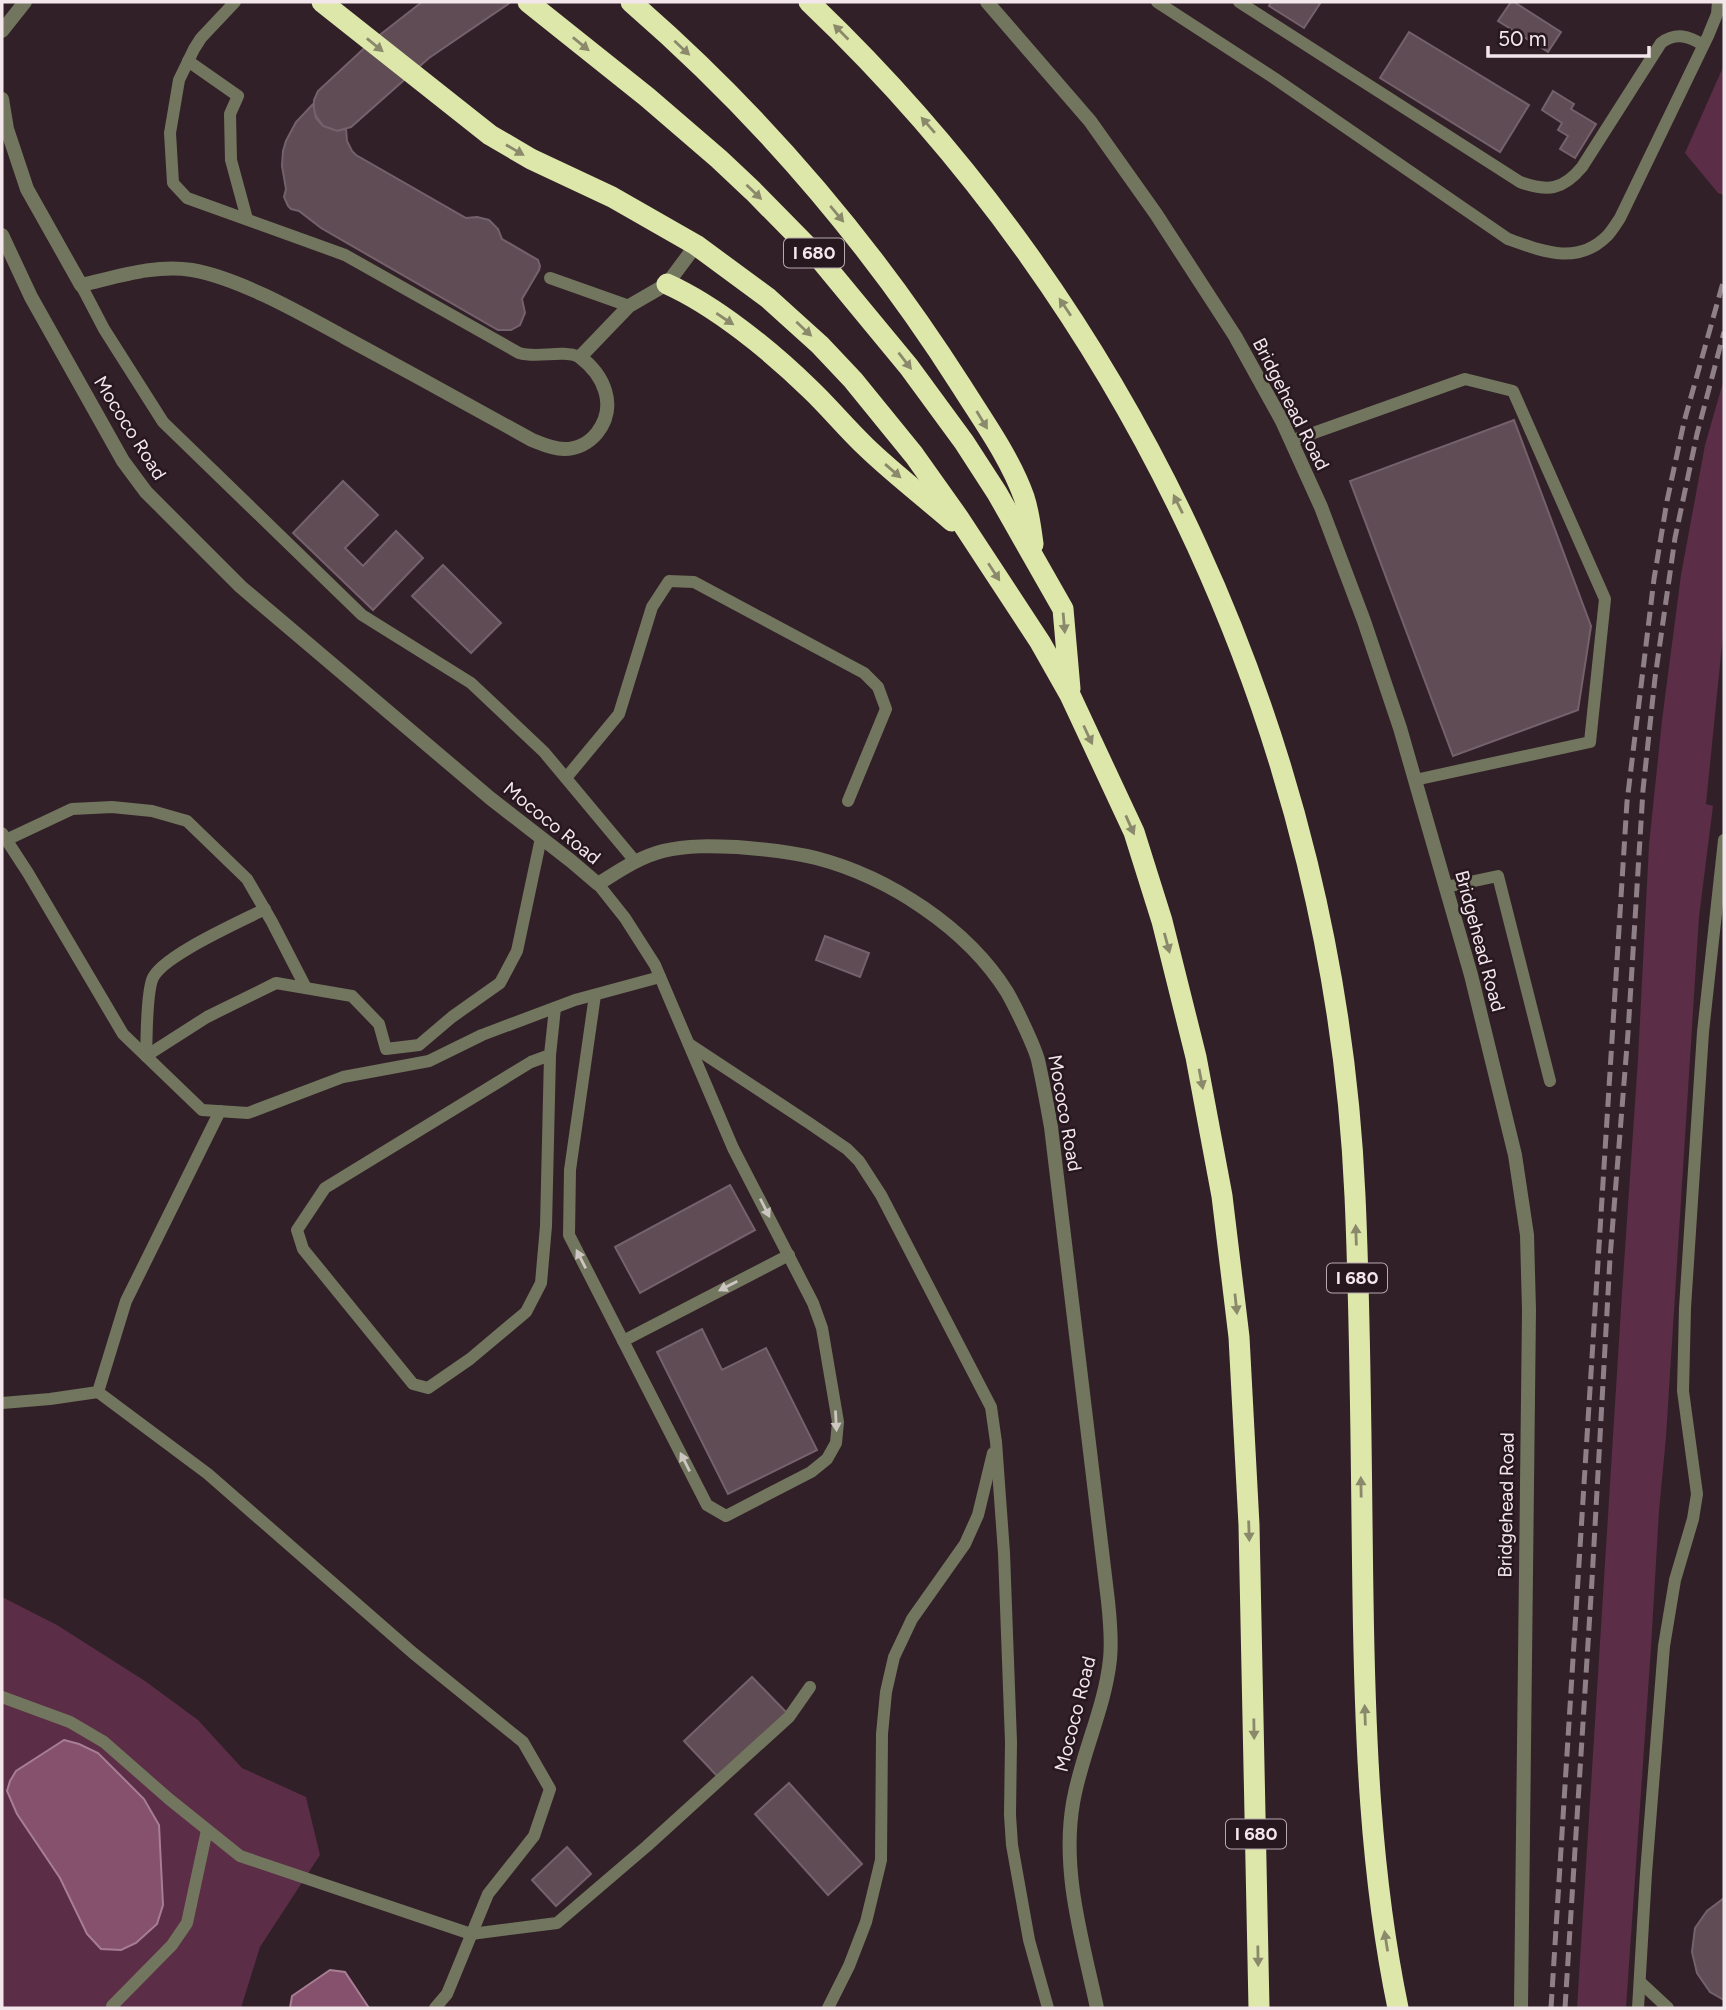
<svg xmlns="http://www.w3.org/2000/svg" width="1726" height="2010" font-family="Figtree,sans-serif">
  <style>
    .green { fill: #5b2d46 }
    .water { fill: #86516d; stroke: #a77e93; stroke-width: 2 }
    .building { fill: #5f4c55; stroke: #75616b; stroke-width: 2 }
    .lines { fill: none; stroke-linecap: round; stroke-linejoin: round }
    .lane { stroke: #72765e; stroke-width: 12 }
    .street { stroke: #72765e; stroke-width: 14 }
    .highway { stroke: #dde7aa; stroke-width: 21 }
    .rail { stroke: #8e8086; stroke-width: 5; stroke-dasharray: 14 7; stroke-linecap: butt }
    .oneway { fill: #8b896b }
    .oneway2 { fill: #ccc5c1 }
    .labels { text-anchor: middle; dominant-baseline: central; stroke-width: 5; stroke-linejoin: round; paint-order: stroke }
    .shield { fill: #27171f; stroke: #b6a9ae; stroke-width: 2 }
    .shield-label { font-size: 18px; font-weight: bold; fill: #f3e7ec }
    .street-label { font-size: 19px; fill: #f3e7ec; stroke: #27171f }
  </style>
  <rect width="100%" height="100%" fill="#312028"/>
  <g class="green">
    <polygon points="1724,65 1724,195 1718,193 1685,153"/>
    <polygon points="1724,379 1724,625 1706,804 1713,806 1699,917 1666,1437 1659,1511 1651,1648 1626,2008 1577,2008 1622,1293 1638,1059 1649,845 1662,720 1681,575 1705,445"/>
    <polygon points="2,1597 57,1625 145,1681 198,1720 242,1768 306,1797 320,1855 260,1947 241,2008 2,2008"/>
  </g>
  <g class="water">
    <polygon points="64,1740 79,1744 98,1753 144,1799 159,1825 163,1905 157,1924 136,1943 121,1950 101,1949 87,1934 60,1878 17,1814 7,1791 10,1781 16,1771"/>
    <polygon points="330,1970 345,1972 369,2008 290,2008 292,1996"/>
  </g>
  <g class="building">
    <polygon points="422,2 511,2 429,58 351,127 337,131 323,126 314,113 314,100 318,91 372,41"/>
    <polygon points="1271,2 1321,2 1304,28 1269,6"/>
    <polygon points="1511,2 1514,2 1561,32 1548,52 1498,21"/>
    <polygon points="1409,32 1529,105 1500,152 1380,78"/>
    <polygon points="1553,91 1574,104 1571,109 1596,124 1575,158 1560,149 1568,136 1558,130 1562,123 1542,110"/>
    <polygon points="313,104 316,118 323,126 337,131 346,129 347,141 352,151 356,155 466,218 477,217 489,220 498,229 502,239 538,260 540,266 539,270 522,299 525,313 520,325 511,330 498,330 321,228 299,211 291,209 288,206 284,197 286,189 282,166 283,151 286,141 296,122"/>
    <polygon points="1514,420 1591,626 1578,710 1453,756 1350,481"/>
    <polygon points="343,481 378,515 345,548 363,566 396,531 423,558 373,610 293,533"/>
    <polygon points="443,565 501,623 471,653 412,596"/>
    <polygon points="825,936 869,953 860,977 816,960"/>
    <polygon points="730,1185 755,1230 640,1293 615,1247"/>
    <polygon points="702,1329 722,1370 766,1348 817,1450 728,1494 657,1352"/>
    <polygon points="752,1677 787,1713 719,1778 684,1741"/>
    <polygon points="789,1783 862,1864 828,1895 755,1814"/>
    <polygon points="567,1847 591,1874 556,1906 532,1880"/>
    <polygon points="1724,1898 1724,2000 1710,1992 1697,1973 1692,1952 1695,1928 1707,1911"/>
  </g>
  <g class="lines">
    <g class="lane">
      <path d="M235 2 201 38 194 49 179 80 170 133 173 183 187 198 345 255 519 353C539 359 560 349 580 357"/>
      <path d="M1157 2 1274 78 1508 239C1542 251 1577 266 1607 236 1612 231 1616 224 1620 218L1708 36 1717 14 1718 2"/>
      <path d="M1239 2 1520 182C1548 192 1563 190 1582 167L1661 43C1676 32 1689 36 1703 45"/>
      <polyline points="188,61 238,96 230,114 231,160 247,219"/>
      <polyline points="550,278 629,306"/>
      <polyline points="81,285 104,329 163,422 362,615 471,683 544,752 635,861"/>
      <polyline points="1291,441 1465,379 1513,391 1605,599 1590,742 1415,780"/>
      <polyline points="566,778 619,714 652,607 669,581 694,582 864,673 878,687 886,709 848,801"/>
      <polyline points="2,833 28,873 123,1034 202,1110 248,1113 343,1077 429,1061 482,1035 575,1000 660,977"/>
      <polyline points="6,840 72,809 112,807 152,811 187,821 247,879 272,922 306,988"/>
      <polyline points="1446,887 1498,876 1550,1081"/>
      <polyline points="595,995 570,1170 569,1235 707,1505 726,1516 811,1472 827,1459 836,1443 838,1422 822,1328 813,1303 733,1148 655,965 625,918 598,884"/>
      <polyline points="689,1044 809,1123 847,1149 859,1161 881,1195 991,1407 996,1442 1004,1553 1011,1742 1010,1815 1012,1845 1029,1940 1048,2008"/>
      <polyline points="550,1055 546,1226 541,1283 526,1312 470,1359 428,1388 413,1384 303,1249 297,1230 325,1188 531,1062 550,1055 555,1008"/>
      <polyline points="146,1056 207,1017 276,983 352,996 379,1024 386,1049 419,1045 452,1017 500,983 517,951 541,838"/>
      <path d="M146 1056C147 1035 146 999 152 980 159 957 242 921 265 909"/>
      <polyline points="623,1341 789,1255"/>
      <polyline points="98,1392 126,1301 220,1111"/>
      <polyline points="2,1403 50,1399 98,1392 208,1474 413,1653 523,1742 550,1789 534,1836 488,1894 447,1994 435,2008"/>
      <polyline points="2,1697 70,1722 104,1742 169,1799 240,1856 471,1934 557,1923 647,1846 789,1717 810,1687"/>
      <polyline points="1640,1982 1668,2008"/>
      <polyline points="112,2006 172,1945 187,1923 207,1830"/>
      <polyline points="828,2008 849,1966 866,1922 881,1860 882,1734 886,1692 894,1657 912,1619 965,1544 978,1515 993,1453"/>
      <polyline points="1638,2008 1646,1873 1664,1646 1675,1580 1693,1519 1697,1494 1683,1391 1685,1308 1703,1032 1724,840"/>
    </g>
    <g class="street">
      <polyline points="987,2 1090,121 1156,214 1235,336 1282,421 1321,507 1364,621 1400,728 1471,975 1515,1155 1527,1235 1529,1310 1521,2008"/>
      <polyline points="2,31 25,2"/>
      <path d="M2 99 7 129 27 189 81 285C117 277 155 264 192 270 239 278 302 314 344 337 407 371 469 405 532 440 542 444 552 449 564 449 577 449 589 443 597 433 618 406 604 375 580 357L629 306 667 284 696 245"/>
      <path d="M2 235 31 297 123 461 146 492 241 587 490 798 571 861 598 884C619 871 639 857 663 851 688 845 713 846 737 847 763 849 791 852 816 858 889 877 967 928 1007 992 1015 1006 1034 1045 1038 1060 1043 1082 1047 1105 1051 1127L1108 1601C1110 1620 1112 1640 1110 1659 1105 1708 1081 1755 1073 1803 1061 1872 1083 1942 1097 2008"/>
    </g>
    <g class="highway">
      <polyline points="322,2 490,135 531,159 612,197 696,245 768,298 820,345 853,380 914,455 958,517 1040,642 1070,695 1134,832 1162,921 1196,1057 1222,1196 1239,1337 1249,1525 1259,2008"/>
      <polyline points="528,2 647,97 719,159 753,191 819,258 909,367 964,442 997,493 1063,609 1070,689"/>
      <path d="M631 2C759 113 871 244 962 387 984 422 1010 458 1024 497 1029 512 1031 529 1033 544"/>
      <path d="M809 2C1136 313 1335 745 1355 1196 1361 1330 1361 1464 1363 1598 1365 1736 1370 1873 1398 2008"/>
      <path d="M667 284C716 306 771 351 810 389 829 407 846 428 866 447 893 473 923 496 952 521"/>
    </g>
    <g class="rail">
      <polyline points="1551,2008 1627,802 1654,579 1667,501 1684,422 1724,279"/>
      <polyline points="1565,2008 1592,1580 1610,1258 1628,1033 1643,790 1655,678 1675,538 1697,434 1724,332"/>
    </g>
  </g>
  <defs><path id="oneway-solid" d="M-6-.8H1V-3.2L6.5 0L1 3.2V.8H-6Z" transform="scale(1.75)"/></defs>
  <g class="oneway">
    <use href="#oneway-solid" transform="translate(841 32) rotate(-135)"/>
    <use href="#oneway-solid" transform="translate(581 44) rotate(39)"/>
    <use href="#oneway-solid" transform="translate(375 45) rotate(39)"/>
    <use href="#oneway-solid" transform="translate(682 48) rotate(43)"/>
    <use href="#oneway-solid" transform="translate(928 125) rotate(-131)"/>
    <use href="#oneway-solid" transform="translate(515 150) rotate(30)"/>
    <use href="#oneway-solid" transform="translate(754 192) rotate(44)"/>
    <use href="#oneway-solid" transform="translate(837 214) rotate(50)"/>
    <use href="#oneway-solid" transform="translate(1065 307) rotate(-124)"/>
    <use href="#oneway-solid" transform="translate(725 319) rotate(34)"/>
    <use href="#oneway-solid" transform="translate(804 329) rotate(43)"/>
    <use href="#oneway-solid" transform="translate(905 361) rotate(52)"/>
    <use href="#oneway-solid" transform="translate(982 420) rotate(59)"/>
    <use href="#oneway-solid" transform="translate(893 471) rotate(41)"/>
    <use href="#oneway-solid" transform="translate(1178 504) rotate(-116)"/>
    <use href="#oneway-solid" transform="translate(994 572) rotate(57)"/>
    <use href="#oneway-solid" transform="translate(1064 623) rotate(85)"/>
    <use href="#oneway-solid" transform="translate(1088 735) rotate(65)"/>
    <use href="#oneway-solid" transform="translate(1130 825) rotate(66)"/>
    <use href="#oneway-solid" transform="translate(1167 943) rotate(75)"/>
    <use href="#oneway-solid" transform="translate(1201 1079) rotate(79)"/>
    <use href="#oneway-solid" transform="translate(1356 1235) rotate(-92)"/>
    <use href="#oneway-solid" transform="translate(1236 1304) rotate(84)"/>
    <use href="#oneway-solid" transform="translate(1361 1487) rotate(-91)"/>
    <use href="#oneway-solid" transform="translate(1249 1531) rotate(88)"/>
    <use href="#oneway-solid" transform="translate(1365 1715) rotate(-92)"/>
    <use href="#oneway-solid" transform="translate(1254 1729) rotate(89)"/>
    <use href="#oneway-solid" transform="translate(1386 1941) rotate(-99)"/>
    <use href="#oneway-solid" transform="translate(1258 1956) rotate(89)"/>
  </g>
  <g class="oneway2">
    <use href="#oneway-solid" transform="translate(765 1208) rotate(63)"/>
    <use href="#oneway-solid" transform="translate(581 1259) rotate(-117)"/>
    <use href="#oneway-solid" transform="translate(728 1286) rotate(153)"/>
    <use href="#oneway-solid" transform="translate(836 1421) rotate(87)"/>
    <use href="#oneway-solid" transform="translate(685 1462) rotate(-117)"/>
  </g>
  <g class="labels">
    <g class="shield">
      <rect x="784" y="238.5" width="60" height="29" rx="5"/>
      <rect x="1327" y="1263.5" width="60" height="29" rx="5"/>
      <rect x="1226" y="1819.5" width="60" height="29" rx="5"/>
    </g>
    <g class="shield-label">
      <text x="814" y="253">I 680</text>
      <text x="1357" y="1278">I 680</text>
      <text x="1256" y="1834">I 680</text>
    </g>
    <g class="street-label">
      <text transform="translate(1291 404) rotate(63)">Bridgehead Road</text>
      <text transform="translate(130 428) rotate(58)">Mococo Road</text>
      <text transform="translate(552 823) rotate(39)">Mococo Road</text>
      <text transform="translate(1480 941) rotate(75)">Bridgehead Road</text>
      <text transform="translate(1065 1113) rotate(80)">Mococo Road</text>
      <text transform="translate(1506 1505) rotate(-89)">Bridgehead Road</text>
      <text transform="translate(1075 1714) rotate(-76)">Mococo Road</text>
    </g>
  </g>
  <rect width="1726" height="2010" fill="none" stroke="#f3e7ec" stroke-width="7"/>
  <path d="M1488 46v10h161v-10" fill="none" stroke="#f3e7ec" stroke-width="3.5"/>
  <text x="1498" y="46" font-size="21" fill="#f3e7ec" stroke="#27171f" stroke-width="5" paint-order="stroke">50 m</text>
</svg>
